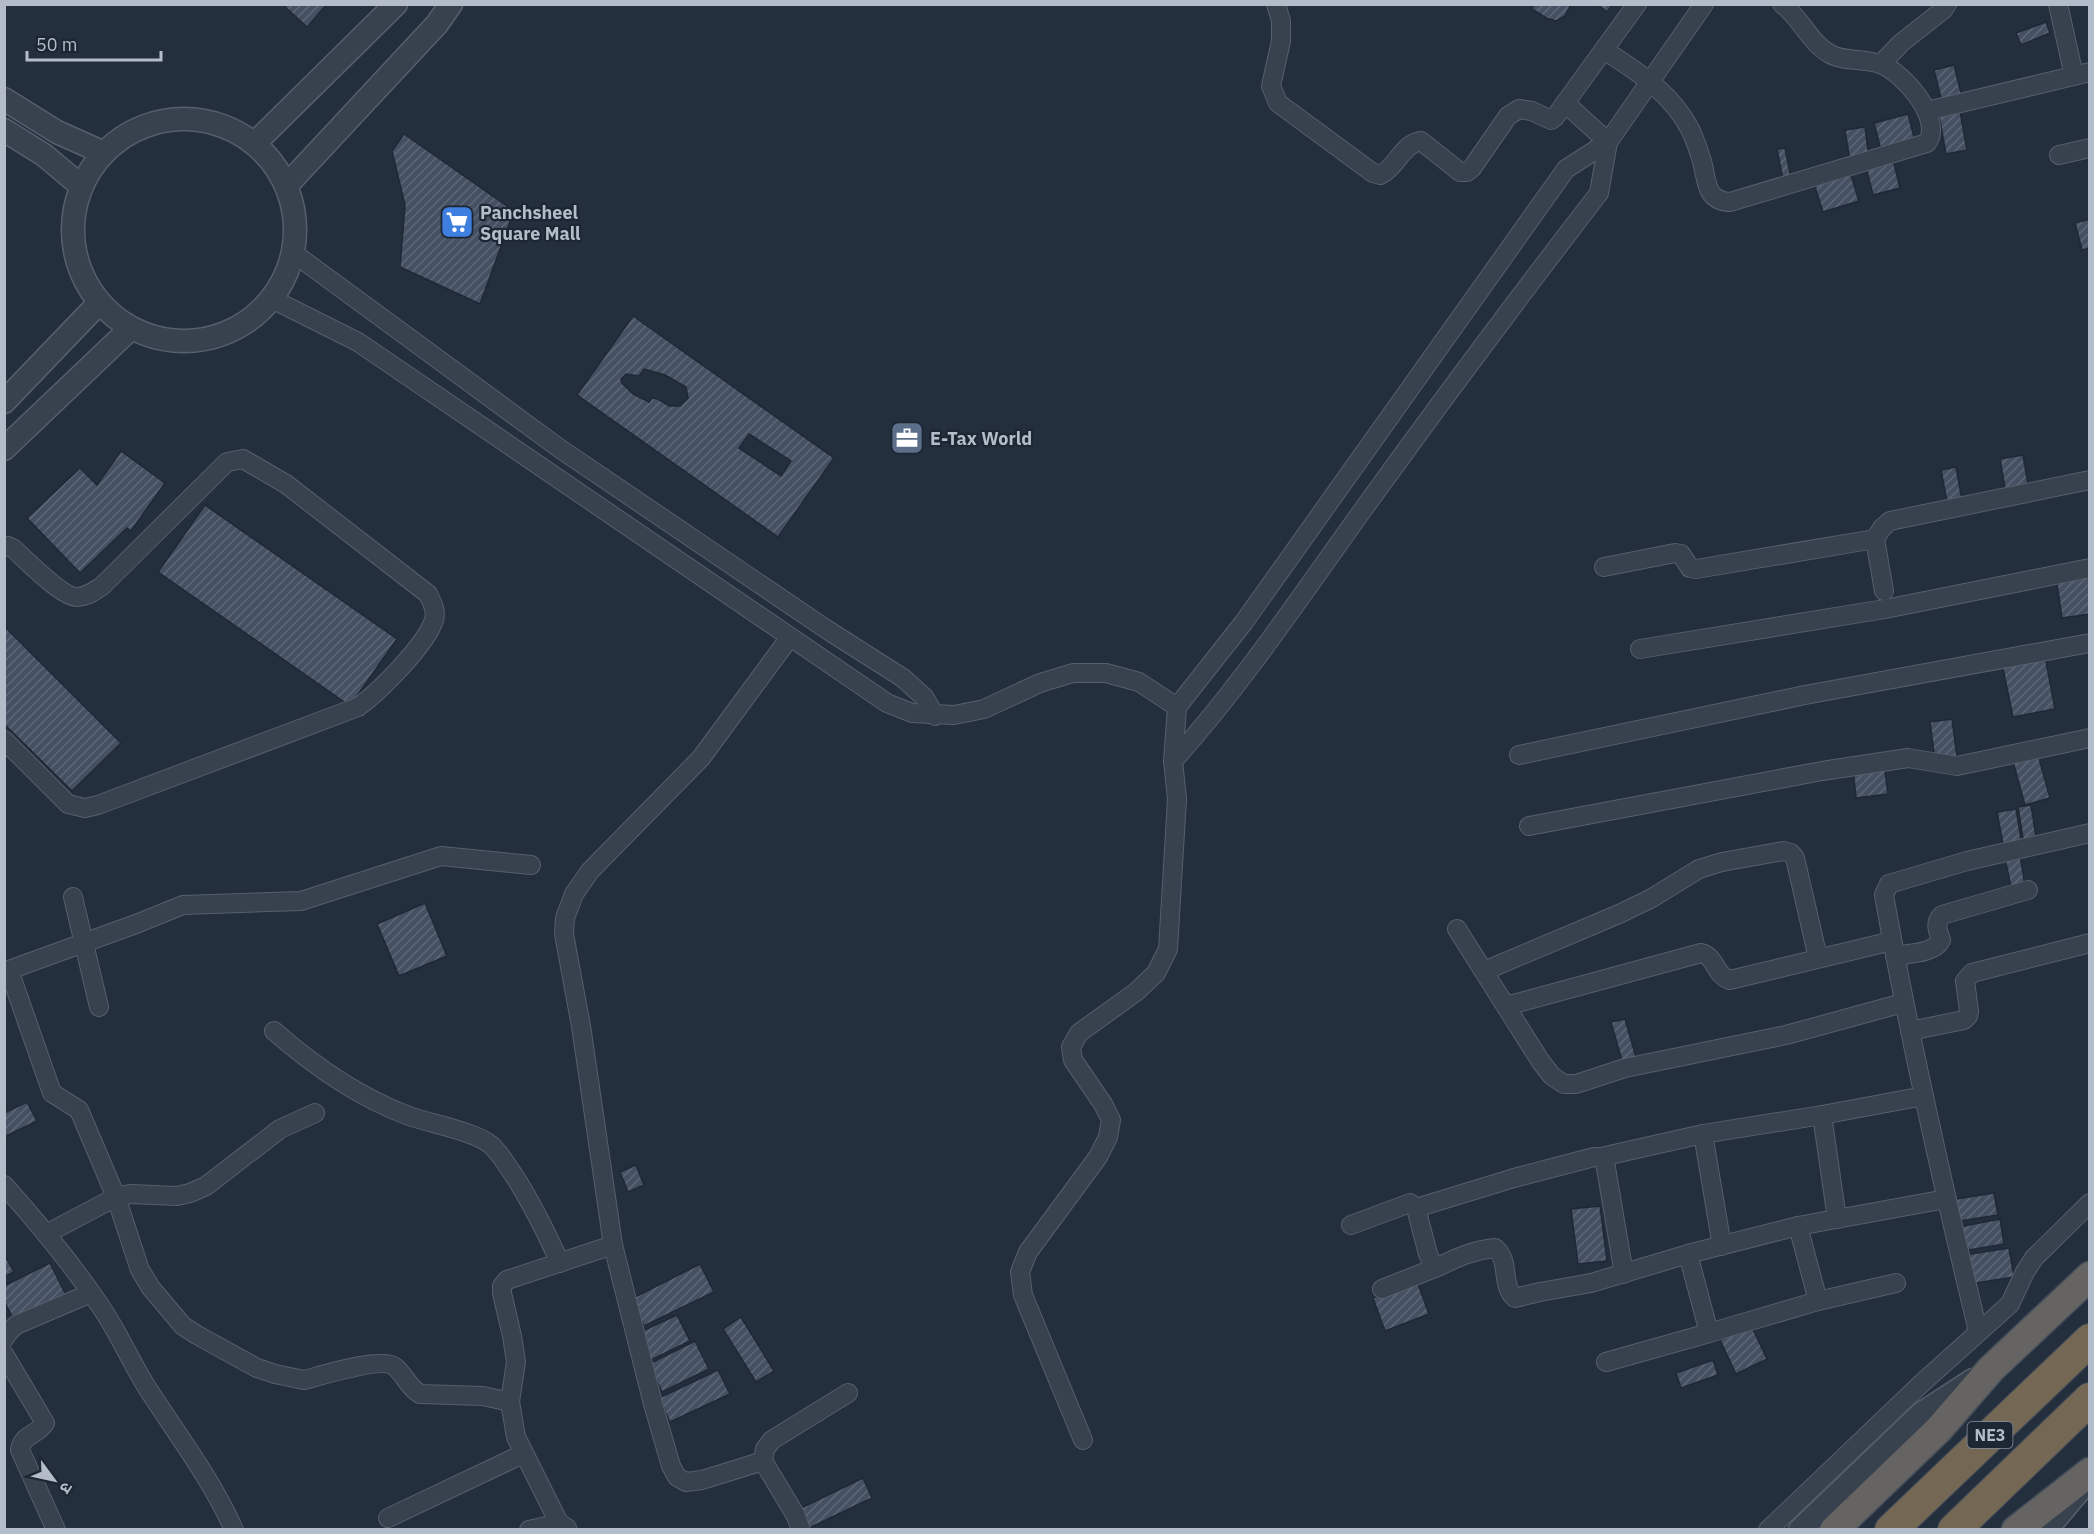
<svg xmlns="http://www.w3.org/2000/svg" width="2094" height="1534" font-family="'IBM Plex Sans','Noto Sans Devanagari',sans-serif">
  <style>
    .building { fill: url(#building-hatch); stroke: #1f2835; stroke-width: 1.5; fill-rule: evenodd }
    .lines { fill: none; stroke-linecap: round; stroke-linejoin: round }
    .minor-casing { stroke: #565f6c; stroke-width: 20 }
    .tertiary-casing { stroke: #565f6c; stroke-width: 25 }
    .trunk-casing { stroke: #434c59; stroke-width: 31 }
    .motorway-casing { stroke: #434c59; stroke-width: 34 }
    .minor { stroke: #38414e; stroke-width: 18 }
    .tertiary { stroke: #38414e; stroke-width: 22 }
    .trunk { stroke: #656462; stroke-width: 28 }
    .motorway { stroke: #746855; stroke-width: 32 }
    .labels { text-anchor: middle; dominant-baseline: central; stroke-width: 4.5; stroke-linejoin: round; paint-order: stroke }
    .shield { fill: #1d2633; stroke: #878f9c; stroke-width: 1.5 }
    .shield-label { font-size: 16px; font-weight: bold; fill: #b4bcc9 }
    .poi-label { font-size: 18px; font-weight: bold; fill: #b4bcc9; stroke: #1d2633; text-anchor: start }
  </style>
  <defs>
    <pattern id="building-hatch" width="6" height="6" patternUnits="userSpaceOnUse" patternTransform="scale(1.5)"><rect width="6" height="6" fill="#455162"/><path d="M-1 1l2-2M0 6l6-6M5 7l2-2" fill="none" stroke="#5d6877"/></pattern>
  </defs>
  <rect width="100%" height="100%" fill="#242f3e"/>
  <g class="building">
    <polygon points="282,4 327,4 307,27"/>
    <polygon points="1534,4 1571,4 1565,16 1556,21 1546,18 1532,9"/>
    <polygon points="1597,4 1613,4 1607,12"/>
    <polygon points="2046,22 2050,33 2021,45 2016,33"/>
    <polygon points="1954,65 1962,97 1942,102 1934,70"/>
    <polygon points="1960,111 1967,150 1946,154 1939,115"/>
    <polygon points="1908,114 1915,141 1881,150 1874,123"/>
    <polygon points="1865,127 1869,158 1850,161 1845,130"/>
    <polygon points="404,134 514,211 480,304 400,267 405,205 392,151"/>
    <polygon points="1785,148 1792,183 1784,185 1777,149"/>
    <polygon points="1892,156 1900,188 1873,195 1865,163"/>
    <polygon points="1850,172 1859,201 1823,212 1814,184"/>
    <polygon points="2090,219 2090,248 2082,250 2075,223"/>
    <path d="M633 316 834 458 778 537 577 395ZM644 369 665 375 686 387 688 398 680 406H669L658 399 652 398 649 402 633 394 622 383 621 379 626 374 639 376ZM749 434 791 461 781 476 739 448Z"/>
    <polygon points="121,451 165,483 131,531 127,528 80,573 27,518 80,468 97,485"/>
    <polygon points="2023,455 2029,490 2006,494 2000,459"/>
    <polygon points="1956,467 1962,500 1947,502 1941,470"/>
    <polygon points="205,505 397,639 350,706 158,572"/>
    <polygon points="2090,572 2090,614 2062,618 2056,577"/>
    <polygon points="4,626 121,743 72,791 4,724"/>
    <polygon points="2045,656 2055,709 2013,717 2002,664"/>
    <polygon points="1952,719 1957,757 1935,760 1930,722"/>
    <polygon points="2037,751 2050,798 2025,805 2012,758"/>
    <polygon points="1884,764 1888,794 1856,798 1853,768"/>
    <polygon points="2031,805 2037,843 2024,845 2018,807"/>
    <polygon points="2016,809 2022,845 2004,849 1997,812"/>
    <polygon points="2020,855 2025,885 2011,888 2005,858"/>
    <polygon points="425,903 447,956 399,976 377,924"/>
    <polygon points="1625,1019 1636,1057 1622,1061 1611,1022"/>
    <polygon points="27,1102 37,1121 4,1137 4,1113"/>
    <polygon points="636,1165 644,1185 628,1192 620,1172"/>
    <polygon points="1994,1193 1998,1215 1953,1222 1950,1200"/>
    <polygon points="1600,1206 1607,1261 1578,1264 1571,1209"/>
    <polygon points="2000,1219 2004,1244 1963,1251 1959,1227"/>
    <polygon points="2009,1248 2014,1277 1970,1284 1965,1255"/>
    <polygon points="4,1254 14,1272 4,1277"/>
    <polygon points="50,1263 66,1295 15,1322 4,1301 4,1286"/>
    <polygon points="700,1264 714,1292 644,1326 631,1299"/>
    <polygon points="1417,1281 1429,1314 1385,1331 1373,1298"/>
    <polygon points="677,1315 690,1341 651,1360 638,1333"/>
    <polygon points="741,1317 774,1371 756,1382 723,1329"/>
    <polygon points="1751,1325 1767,1359 1736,1374 1720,1340"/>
    <polygon points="695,1341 709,1369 662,1392 649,1364"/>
    <polygon points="1713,1360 1718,1375 1681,1388 1676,1373"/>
    <polygon points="718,1370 730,1394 670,1422 659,1398"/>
    <polygon points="863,1478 872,1498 807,1529 797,1510"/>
  </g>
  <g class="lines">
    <defs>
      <g id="minor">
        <path d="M1276 4 1281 21V41L1271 86 1278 103 1373 173 1380 175C1396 168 1403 143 1421 141L1460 172H1467L1472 168 1508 116 1519 109 1532 111 1551 120 1555 117 1637 4"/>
        <polyline points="2058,4 2074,76"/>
        <path d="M1604 50C1638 72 1672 93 1691 131 1695 140 1699 151 1702 161 1707 180 1705 201 1730 202L1927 143C1944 119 1903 72 1880 64 1865 58 1844 62 1830 54 1809 42 1801 18 1782 4"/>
        <polyline points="1881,64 1901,43 1943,10 1947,4"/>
        <polyline points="1565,103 1608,142"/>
        <polyline points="1927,111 2090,72"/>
        <polyline points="2059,155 2090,148"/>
        <polyline points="292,252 559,448 826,629 903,678 925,698 935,716"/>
        <polyline points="270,298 358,342 887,703 912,713 954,715 984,709 1040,683 1073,673 1106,673 1139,682 1177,707"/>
        <path d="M4 547 8 546 14 549C26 560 62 597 77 597 87 597 94 591 102 586L227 462 243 459 286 484 428 594C432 602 437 611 434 620 426 645 379 692 358 707L98 805 85 808 68 804 4 740"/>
        <polyline points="1604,567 1675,553 1681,554 1690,568 1696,569 1875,539"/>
        <polyline points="1884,591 1875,539 1882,528 1890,521 2090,480"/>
        <polyline points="1640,649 1885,609 2090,568"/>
        <polyline points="1519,755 1805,695 2090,643"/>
        <path d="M1173 761C1243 683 1301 596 1362 511 1439 404 1518 298 1599 193L1608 142"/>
        <polyline points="1529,826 1822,771 1908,758 1957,766 2090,738"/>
        <polyline points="73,897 99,1007"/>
        <polyline points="1457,929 1541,1062 1552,1076 1564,1084 1576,1084 1625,1068 1786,1035 1903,1003"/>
        <path d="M1895 956C1909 953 1934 954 1941 940 1938 930 1934 923 1942 915L2028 890"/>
        <polyline points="1484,971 1619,914 1652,898 1699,869 1722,862 1784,851 1791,853 1795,858 1818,958"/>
        <path d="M1506 1006 1701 953C1717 957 1713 974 1730 980L1892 941"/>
        <path d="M274 1031C315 1067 358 1097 409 1116 431 1124 474 1131 491 1145 500 1153 506 1164 513 1174 532 1203 546 1232 560 1263"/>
        <polyline points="1910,1031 1964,1020 1968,1016 1969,1011 1965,981 1972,973 2090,943"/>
        <polyline points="1822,1115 1924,1096"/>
        <polyline points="1703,1134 1722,1246"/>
        <polyline points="1601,1157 1703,1134 1822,1115 1837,1219"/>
        <path d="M4 1185C39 1224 72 1264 101 1307 118 1332 130 1360 146 1386 176 1433 211 1478 234 1530"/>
        <polyline points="1416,1208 1514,1178 1594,1157 1601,1157 1605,1162 1624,1274"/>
        <path d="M1351 1225 1410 1203 1416 1208 1428 1254 1432 1263 1440 1266C1458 1257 1474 1250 1495 1248 1511 1261 1500 1285 1515 1298L1540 1292 1591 1283 1688 1254 1798 1226 1946 1199"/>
        <polyline points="1798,1226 1818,1301"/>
        <polyline points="46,1234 116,1197 130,1194 177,1196 190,1193 206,1186 280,1129 315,1113"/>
        <polyline points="1382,1289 1440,1266"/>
        <path d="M1978 1331C1943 1187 1910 1041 1884 895L1889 884 1967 861 2090 833"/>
        <polyline points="1709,1333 1818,1301 1896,1283"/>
        <polyline points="4,1339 8,1333 16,1325 91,1293"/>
        <path d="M4 1354 45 1423C38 1435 22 1434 20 1450L56 1530"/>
        <polyline points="1606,1362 1709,1333 1688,1254"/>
        <path d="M510 1402 483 1396 420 1394C408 1387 405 1375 395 1367 383 1356 320 1376 304 1380L275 1374 257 1368 197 1335 183 1326 151 1288 140 1270 116 1197 79 1110 52 1093 9 970 136 924 183 905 301 901 441 856 531 865"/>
        <polyline points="1083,1440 1023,1295 1020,1272 1028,1252 1098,1157 1108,1137 1111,1120 1103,1104 1073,1060 1071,1047 1079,1033 1136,992 1156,973 1168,949 1177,799 1173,761 1177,707 1244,622 1566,169 1608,142 1704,4"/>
        <polyline points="763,1461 702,1480 686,1482 677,1477 671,1466 653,1404 613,1245 581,1026 564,934 565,918 574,894 590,871 701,758 790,637"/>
        <polyline points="388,1518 523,1454"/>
        <polyline points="559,1523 516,1437 510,1402 516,1362 512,1336 502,1293 502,1286 507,1280 613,1245"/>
        <polyline points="529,1530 559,1523 567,1528"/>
        <polyline points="801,1530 796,1516 763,1461 765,1449 772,1440 848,1393"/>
        <polyline points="1768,1530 1922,1383 2010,1304 2025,1272 2034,1258 2090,1203"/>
      </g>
      <g id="tertiary">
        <polyline points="4,99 57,132 104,153"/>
        <circle cx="184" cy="230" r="111"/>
        <polyline points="4,130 44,155 81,186"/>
        <polyline points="255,143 396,4"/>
        <polyline points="288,184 437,24 451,4"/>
        <polyline points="4,402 99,303"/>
        <polyline points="4,449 130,329"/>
        <polyline points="1800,1530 1921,1414 1973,1380"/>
        <polyline points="2046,1530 2079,1491"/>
      </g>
      <g id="trunk">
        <polyline points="1834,1530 1939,1429 1991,1369 2090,1276"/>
        <polyline points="2016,1530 2090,1472"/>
      </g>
      <g id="motorway">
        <polyline points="1891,1530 2090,1340"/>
        <polyline points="1954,1530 2090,1399"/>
      </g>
    </defs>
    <use href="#minor" class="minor-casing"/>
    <use href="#tertiary" class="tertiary-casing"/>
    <use href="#trunk" class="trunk-casing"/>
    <use href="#motorway" class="motorway-casing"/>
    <use href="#minor" class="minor"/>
    <use href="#tertiary" class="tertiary"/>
    <use href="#trunk" class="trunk"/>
    <use href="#motorway" class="motorway"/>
  </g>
  <defs>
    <symbol id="supermarket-square" viewBox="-11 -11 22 22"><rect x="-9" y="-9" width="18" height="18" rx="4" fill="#3f7fe0" stroke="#1d2633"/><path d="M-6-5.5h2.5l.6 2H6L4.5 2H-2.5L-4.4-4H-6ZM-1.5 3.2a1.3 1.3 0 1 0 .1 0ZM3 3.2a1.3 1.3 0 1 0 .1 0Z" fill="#fff"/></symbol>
    <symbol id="office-square" viewBox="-11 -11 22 22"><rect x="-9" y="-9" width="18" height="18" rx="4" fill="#5c6f8a" stroke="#1d2633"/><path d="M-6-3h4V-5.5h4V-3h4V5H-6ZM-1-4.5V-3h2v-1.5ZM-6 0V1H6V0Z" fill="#fff"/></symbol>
  </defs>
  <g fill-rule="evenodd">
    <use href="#supermarket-square" x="438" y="203" width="38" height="38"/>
    <use href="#office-square" x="888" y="419" width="38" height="38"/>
  </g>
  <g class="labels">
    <rect class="shield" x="1967.5" y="1422" width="45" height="26" rx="4.5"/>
    <g class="shield-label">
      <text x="1990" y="1435">NE3</text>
    </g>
    <g class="poi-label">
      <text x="480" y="212">Panchsheel<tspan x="480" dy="21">Square Mall</tspan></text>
      <text x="930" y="438">E-Tax World</text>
    </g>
  </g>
  <rect width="2094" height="1534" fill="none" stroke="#b4bcc9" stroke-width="12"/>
  <g transform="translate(54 1480) rotate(123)" stroke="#1d2633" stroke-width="4.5" paint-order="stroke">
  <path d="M0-4.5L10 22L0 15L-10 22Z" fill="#b4bcc9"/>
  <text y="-9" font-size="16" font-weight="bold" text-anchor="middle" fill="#b4bcc9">उ</text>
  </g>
  <path d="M27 51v9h134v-9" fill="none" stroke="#b4bcc9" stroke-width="3"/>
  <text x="36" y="51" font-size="18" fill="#b4bcc9" stroke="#1d2633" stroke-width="4.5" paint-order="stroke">50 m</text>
</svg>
